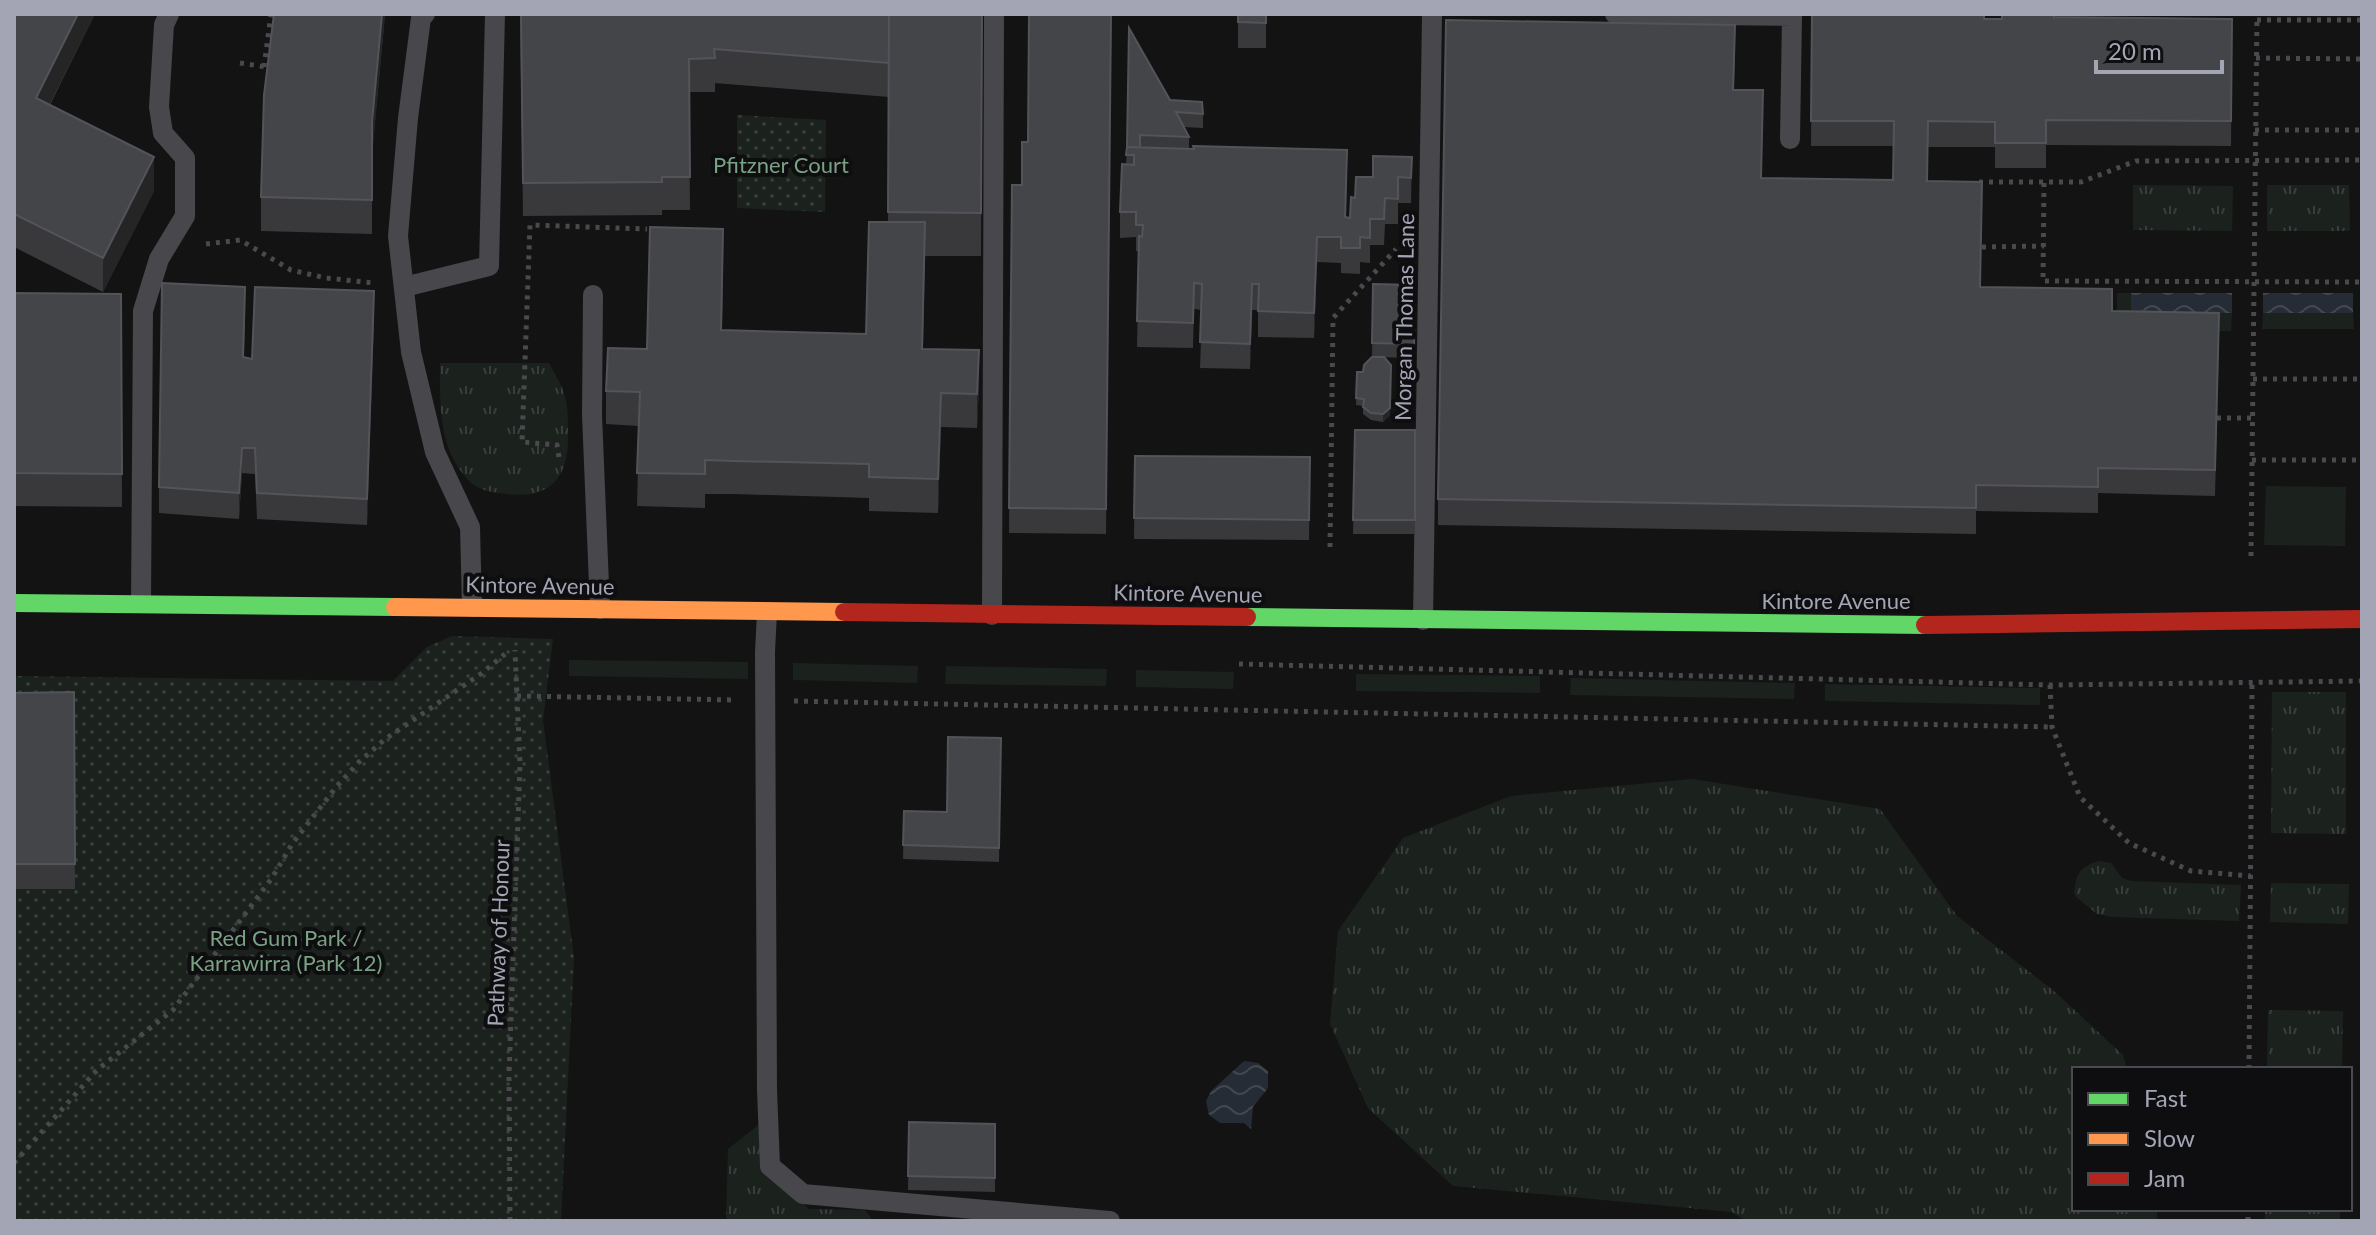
<svg xmlns="http://www.w3.org/2000/svg" width="2376" height="1235" font-family="Lato,sans-serif">
  <style>
    .grass { fill: url(#grass-tufts) }
    .park { fill: url(#park-dots) }
    .garden { fill: #1b221d }
    .water { fill: url(#water-waves) }
    .lines { fill: none; stroke-linecap: round; stroke-linejoin: round }
    .path { stroke: #49494e; stroke-width: 5; stroke-dasharray: 4 6; stroke-linecap: butt }
    .lane { stroke: #47474c; stroke-width: 20 }
    .fast { stroke: #63d668; stroke-width: 18 }
    .slow { stroke: #ff974d; stroke-width: 18 }
    .jam { stroke: #b3261e; stroke-width: 18 }
    .wall { fill: #39393b }
    .shaded-wall { fill: #252526 }
    .building { fill: #444548; stroke: #535459; stroke-width: 2 }
    .labels { text-anchor: middle; dominant-baseline: central; stroke-width: 8; stroke-linejoin: round; paint-order: stroke }
    .park-label { font-size: 22px; fill: #79a183; stroke: #0e0d0f }
    .street-label { font-size: 22px; fill: #a3a5b5; stroke: #0e0d0f }
  </style>
  <defs>
    <pattern id="grass-tufts" width="24" height="20" patternUnits="userSpaceOnUse" patternTransform="scale(2)"><rect width="24" height="20" fill="#1b221d"/><path d="M3 7l-1-3M5 7V3M7 7l1-3M15 17l-1-3M17 17v-4M19 17l1-3" fill="none" stroke="#393f3c"/></pattern>
    <pattern id="park-dots" width="8" height="8" patternUnits="userSpaceOnUse" patternTransform="scale(2)"><rect width="8" height="8" fill="#1b221d"/><path d="M2 2h.1M6 6h.1" fill="none" stroke="#393f3c" stroke-width="1.8" stroke-linecap="round"/></pattern>
    <pattern id="water-waves" width="16" height="10" patternUnits="userSpaceOnUse" patternTransform="scale(2)"><rect width="16" height="10" fill="#262c35"/><path d="M0 5q4-4 8 0t8 0" fill="none" stroke="#424850"/></pattern>
  </defs>
  <rect width="100%" height="100%" fill="#131313"/>
  <g class="grass">
    <polygon points="2133,185 2233,186 2232,231 2133,230"/>
    <polygon points="2267,185 2349,185 2350,231 2267,231"/>
    <path d="M440 363H549C554 372 559 381 563 390 568 403 568 419 568 433 569 476 553 499 507 494 488 492 476 490 464 475 438 444 440 401 440 363Z"/>
    <polygon points="2272,692 2346,692 2346,834 2271,833"/>
    <polygon points="1692,779 1880,809 1957,916 2054,991 2123,1055 2127,1069 2074,1069 2074,1209 2157,1209 2157,1221 1746,1221 1732,1212 1453,1186 1368,1108 1330,1024 1338,931 1403,838 1511,796"/>
    <path d="M2100 861 2111 863 2122 878 2131 881 2241 885 2239 921 2112 917 2097 914 2075 896C2074 875 2080 866 2100 861Z"/>
    <polygon points="2271,883 2349,884 2348,924 2270,922"/>
    <polygon points="2268,1010 2343,1011 2342,1069 2267,1069"/>
    <polygon points="767,1118 778,1181 809,1209 865,1210 873,1221 726,1221 728,1149"/>
    <rect x="2265" y="1209" width="75" height="12"/>
  </g>
  <g class="park">
    <polygon points="737,115 826,120 825,212 737,208"/>
    <polygon points="452,636 553,639 543,720 574,958 561,1221 14,1221 14,676 393,681 427,647"/>
  </g>
  <g class="garden">
    <polygon points="2117,293 2131,293 2131,313 2232,313 2231,331 2117,331"/>
    <polygon points="2263,313 2353,313 2354,329 2262,329"/>
    <polygon points="2266,486 2346,487 2345,546 2264,545"/>
    <polygon points="569,660 748,662 748,679 569,676"/>
    <polygon points="793,663 918,666 917,683 793,680"/>
    <polygon points="946,666 1107,669 1106,686 945,684"/>
    <polygon points="1136,670 1234,672 1233,689 1136,687"/>
    <polygon points="1356,674 1540,676 1540,693 1356,691"/>
    <polygon points="1571,678 1795,683 1794,699 1570,695"/>
    <polygon points="1825,684 2040,688 2040,705 1825,701"/>
  </g>
  <g class="water">
    <rect x="2131" y="293" width="101" height="20"/>
    <rect x="2263" y="293" width="90" height="20"/>
    <polygon points="1244,1061 1258,1063 1268,1071 1268,1088 1253,1107 1251,1129 1244,1123 1220,1123 1209,1115 1206,1101 1211,1091"/>
  </g>
  <g class="lines">
    <g class="path">
      <polyline points="2257,20 2362,20"/>
      <polyline points="2256,58 2362,59"/>
      <polyline points="240,63 266,67"/>
      <polyline points="264,67 271,14"/>
      <polyline points="2255,130 2362,130"/>
      <polyline points="1979,182 2081,182 2136,161 2362,160"/>
      <polyline points="2044,183 2043,281 2362,282"/>
      <polyline points="206,244 240,240 291,270 326,278 374,283"/>
      <polyline points="1982,247 2044,246"/>
      <polyline points="2253,379 2362,379"/>
      <polyline points="2217,418 2253,418"/>
      <polyline points="559,457 557,445 522,442 530,225 647,229"/>
      <polyline points="2252,460 2362,460"/>
      <polyline points="1330,547 1333,318 1396,249"/>
      <polyline points="2251,556 2257,14"/>
      <polyline points="1239,664 2050,685 2362,681"/>
      <polyline points="2050,685 2052,727 2080,797 2129,843 2191,871 2251,876"/>
      <polyline points="517,696 736,700"/>
      <polyline points="794,701 2052,727"/>
      <polyline points="2249,1069 2252,684"/>
      <polyline points="14,1163 97,1070 173,1010 272,878 292,844 337,786 359,762 384,740 482,673 505,654"/>
      <polyline points="510,1221 509,1075 520,764 515,650"/>
      <polyline points="2248,1221 2248,1209"/>
    </g>
    <g class="lane">
      <polyline points="425,14 421,18 408,118 398,236 411,352 435,452 470,527 472,607"/>
      <polyline points="1615,14 1792,16 1790,139"/>
      <polyline points="404,287 489,266 495,14"/>
      <polyline points="593,295 592,415 600,609"/>
      <polyline points="141,602 143,311 159,259 185,216 185,158 163,133 159,107 164,25 169,14"/>
      <polyline points="767,612 765,652 767,1090 770,1166 803,1194 1110,1221"/>
      <polyline points="992,615 994,14"/>
      <polyline points="1423,620 1432,14"/>
    </g>
    <g class="fast">
      <polyline points="14,603 395,607"/>
      <polyline points="1247,617 1925,625"/>
    </g>
    <polyline class="slow" points="395,607 844,612"/>
    <g class="jam">
      <polyline points="844,612 1247,617"/>
      <polyline points="1925,625 2362,619"/>
    </g>
  </g>
  <g class="wall">
    <polygon points="14,14 95,14 50,105 154,191 103,292 14,247"/>
    <polygon points="274,14 385,14 372,155 372,234 261,231 261,197"/>
    <polygon points="520,14 889,14 889,97 715,83 715,92 689,92 690,210 662,210 662,215 523,216"/>
    <polygon points="889,14 982,14 981,256 925,256 923,349 979,384 977,428 941,427 938,513 869,511 869,498 734,494 705,494 705,508 637,506 639,426 606,424 606,391 647,349 723,263 722,330 866,334 888,222"/>
    <polygon points="1029,14 1391,14 1391,16 1266,15 1266,48 1238,48 1238,16 1111,15 1106,534 1009,533 1012,185 1022,185 1028,142"/>
    <polygon points="1812,14 1985,19 2054,17 2232,19 2231,146 2046,145 2046,168 1995,168 1995,147 1928,147 1928,181 1980,287 2112,311 2219,339 2215,496 2098,493 2098,513 1976,511 1976,534 1438,525 1438,499 1735,51 1734,90 1762,178 1893,180 1893,146 1811,146"/>
    <polygon points="1170,100 1203,114 1203,128 1184,127 1189,137 1189,149 1347,176 1346,217 1350,218 1355,198 1373,177 1412,157 1411,203 1398,203 1398,224 1385,224 1384,245 1370,245 1370,263 1360,262 1360,274 1341,273 1341,263 1317,262 1314,338 1258,337 1258,310 1252,310 1250,369 1200,368 1202,310 1194,309 1193,348 1137,347 1139,251 1136,251 1136,237 1120,238 1120,212 1126,165 1127,147"/>
    <polygon points="1373,284 1415,285 1414,358 1372,357"/>
    <polygon points="14,293 121,294 122,507 14,506"/>
    <polygon points="245,312 244,357 252,359 374,317 367,525 257,519 255,474 242,473 239,519 159,513 159,487"/>
    <polygon points="1357,372 1390,415 1383,422 1371,420 1363,414 1363,406 1356,405"/>
    <polygon points="1355,430 1415,430 1415,534 1353,534"/>
    <polygon points="1135,456 1310,457 1309,540 1134,539"/>
    <polygon points="74,692 75,889 14,889 14,693"/>
    <polygon points="1001,738 999,862 903,859 904,811 947,812"/>
    <polygon points="909,1122 995,1124 995,1192 908,1190"/>
  </g>
  <g class="shaded-wall">
    <polygon points="78,14 95,14 36,131 36,98"/>
    <polygon points="382,14 385,14 372,156 372,122"/>
    <polygon points="154,157 154,191 103,292 103,258"/>
    <polygon points="925,222 925,256 922,382 922,349"/>
    <polygon points="723,229 723,263 721,363 721,330"/>
    <polygon points="1317,237 1317,262 1314,338 1314,313"/>
    <polygon points="1252,284 1252,310 1250,369 1250,344"/>
    <polygon points="374,291 374,317 367,525 367,499"/>
    <polygon points="979,350 979,384 977,428 977,394"/>
    <polygon points="1391,372 1390,415 1383,422 1383,414"/>
    <polygon points="941,393 941,427 938,513 938,479"/>
    <polygon points="242,448 242,473 239,519 239,493"/>
  </g>
  <g class="building">
    <polygon points="14,14 78,14 36,98 154,157 103,258 14,214"/>
    <polygon points="274,14 382,14 372,122 372,200 261,197 264,95"/>
    <polygon points="521,14 889,14 889,63 714,49 715,58 689,59 690,177 662,177 662,182 523,183"/>
    <polygon points="889,14 982,14 981,213 888,212"/>
    <polygon points="1029,14 1111,14 1106,509 1009,508 1012,185 1022,185 1022,142 1028,142"/>
    <polygon points="1238,14 1266,14 1266,23 1238,22"/>
    <polygon points="1812,14 1984,14 1984,19 2002,19 2002,14 2054,14 2054,17 2232,19 2231,121 2046,120 2046,143 1995,143 1995,122 1928,121 1927,181 1982,182 1980,287 2112,289 2112,311 2219,313 2215,470 2098,468 2098,487 1976,485 1976,508 1438,499 1446,20 1735,25 1733,90 1763,90 1761,178 1893,180 1894,121 1811,121"/>
    <polygon points="1129,28 1170,100 1202,102 1203,114 1176,112 1189,137 1140,135 1140,148 1127,147"/>
    <polygon points="1193,146 1347,150 1345,217 1350,218 1351,197 1355,198 1356,177 1373,177 1373,156 1412,157 1411,178 1398,177 1398,199 1385,198 1384,219 1370,219 1370,238 1360,237 1360,248 1341,248 1341,237 1317,237 1314,313 1258,311 1259,284 1252,284 1250,344 1200,342 1202,284 1194,283 1193,323 1137,321 1139,236 1142,237 1143,225 1136,225 1136,212 1120,212 1122,164 1134,165 1134,155 1126,155 1127,147 1194,149"/>
    <polygon points="869,222 925,222 922,349 979,350 977,394 941,393 938,479 869,477 869,464 734,461 705,460 705,474 637,473 640,392 606,391 608,348 647,349 650,227 723,229 721,330 866,334"/>
    <polygon points="162,283 245,287 243,357 252,359 255,287 374,291 367,499 257,493 255,448 242,448 239,493 159,487"/>
    <polygon points="1373,284 1415,285 1414,344 1372,343"/>
    <polygon points="14,293 121,294 122,474 14,473"/>
    <polygon points="1372,357 1384,357 1391,365 1390,408 1383,414 1371,413 1363,407 1364,399 1356,398 1357,372 1363,372 1364,365"/>
    <polygon points="1355,430 1415,430 1415,520 1353,520"/>
    <polygon points="1135,456 1310,457 1309,520 1134,518"/>
    <polygon points="74,692 75,864 14,864 14,693"/>
    <polygon points="948,737 1001,738 999,848 903,845 904,811 947,812"/>
    <polygon points="909,1122 995,1124 995,1178 908,1176"/>
  </g>
  <g class="labels">
    <g class="park-label">
      <text x="781" y="164">Pfitzner Court</text>
      <text x="286" y="937">Red Gum Park /<tspan x="286" dy="25">Karrawirra (Park 12)</tspan></text>
    </g>
    <g class="street-label">
      <text transform="translate(1404 317) rotate(-89)">Morgan Thomas Lane</text>
      <text transform="translate(540 585) rotate(1)">Kintore Avenue</text>
      <text transform="translate(1188 593) rotate(1)">Kintore Avenue</text>
      <text x="1836" y="600">Kintore Avenue</text>
      <text transform="translate(498 933) rotate(-88)">Pathway of Honour</text>
    </g>
  </g>
  <rect width="2376" height="1235" fill="none" stroke="#a3a5b5" stroke-width="32"/>
  <rect x="2072" y="1067" width="280" height="144" fill="#0e0d0f" stroke="#4a4a51" stroke-width="2"/>
  <rect x="2088" y="1093" width="40" height="12" fill="#63d668" stroke="#4a4a51" stroke-width="2"/>
  <text x="2144" y="1107" font-size="24" fill="#a3a5b5">Fast</text>
  <rect x="2088" y="1133" width="40" height="12" fill="#ff974d" stroke="#4a4a51" stroke-width="2"/>
  <text x="2144" y="1147" font-size="24" fill="#a3a5b5">Slow</text>
  <rect x="2088" y="1173" width="40" height="12" fill="#b3261e" stroke="#4a4a51" stroke-width="2"/>
  <text x="2144" y="1187" font-size="24" fill="#a3a5b5">Jam</text>
  <path d="M2096 60v12h126v-12" fill="none" stroke="#a3a5b5" stroke-width="4"/>
  <text x="2108" y="60" font-size="24" fill="#a3a5b5" stroke="#0e0d0f" stroke-width="6" paint-order="stroke">20 m</text>
</svg>
